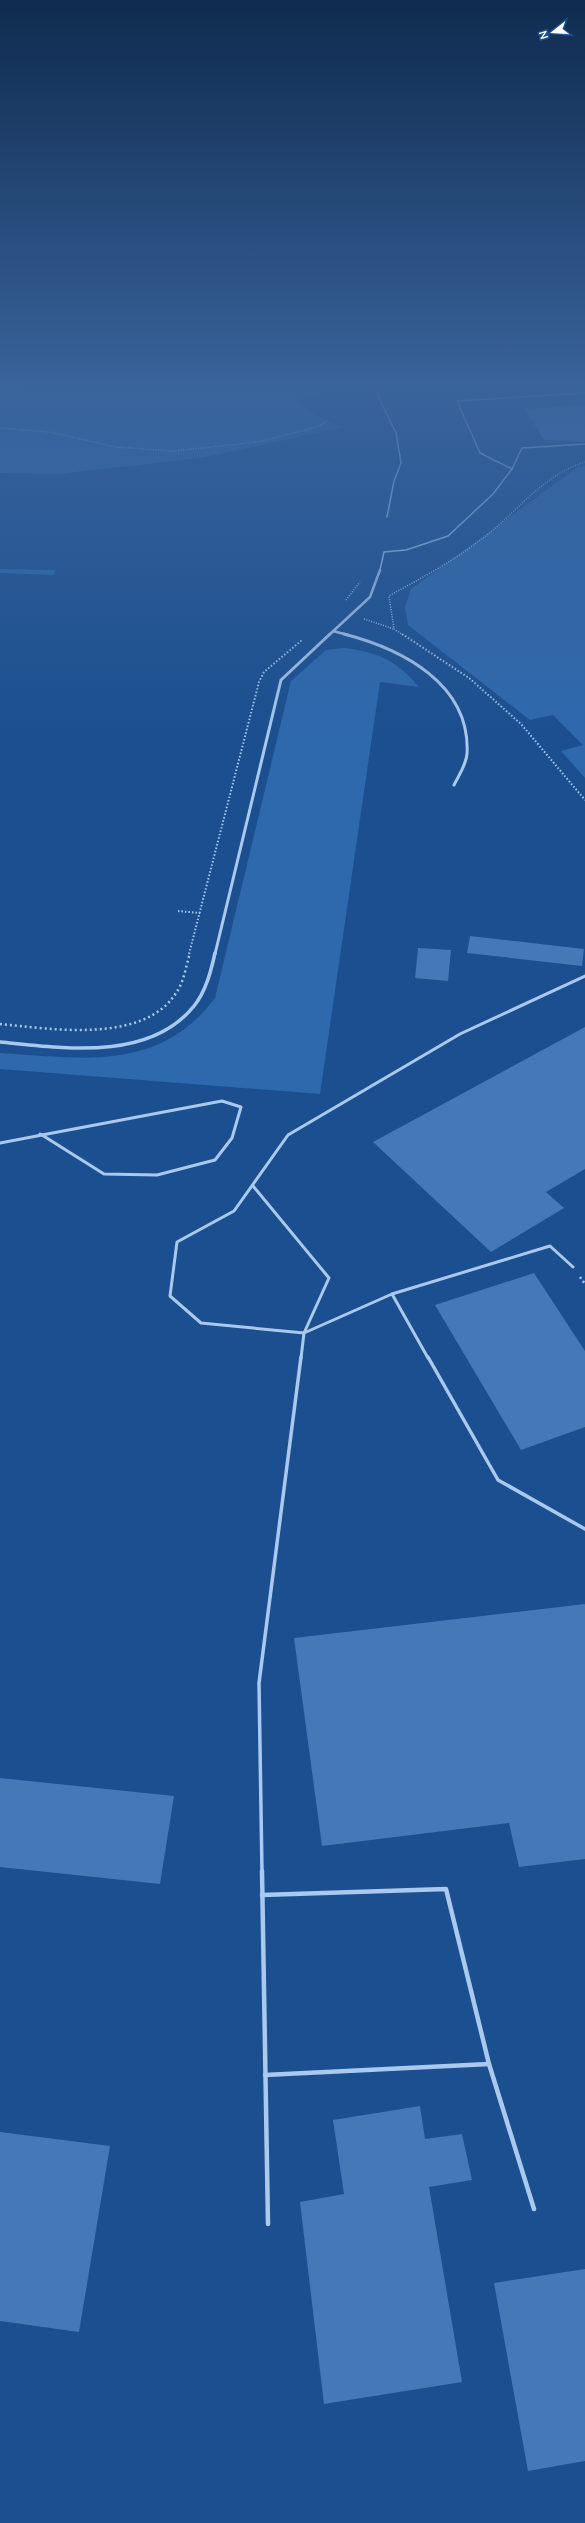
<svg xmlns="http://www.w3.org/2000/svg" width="585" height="2523" font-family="'Nunito Sans',sans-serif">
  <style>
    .green { fill: #2e69ad }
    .building { fill: #4478b7 }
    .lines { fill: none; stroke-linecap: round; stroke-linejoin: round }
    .path-far2 { stroke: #a9c9ee; stroke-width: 1.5; stroke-dasharray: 1 1.5; stroke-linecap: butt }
    .path-far1 { stroke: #a9c9ee; stroke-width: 2; stroke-dasharray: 1.5 2; stroke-linecap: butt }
    .path { stroke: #a9c9ee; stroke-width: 2.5; stroke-dasharray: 2 3; stroke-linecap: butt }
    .lane-far3 { stroke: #a9c9ee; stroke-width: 1.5 }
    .lane-far2 { stroke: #a9c9ee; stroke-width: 3 }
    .lane-far1 { stroke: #a9c9ee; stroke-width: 3.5 }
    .lane { stroke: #a9c9ee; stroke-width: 4.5 }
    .street-far2 { stroke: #a9c9ee; stroke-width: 2.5 }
    .street-far1 { stroke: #a9c9ee; stroke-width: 3 }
    .street { stroke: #a9c9ee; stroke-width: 3.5 }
  </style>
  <rect width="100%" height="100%" fill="#1b4f8f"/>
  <g class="green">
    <polygon points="0,383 356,383 297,400 319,418 343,427 201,458 57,474 0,473"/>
    <polygon points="585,466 585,778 561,751 583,745 553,715 530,720 408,625 405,607 411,589 578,467"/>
    <polygon points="0,569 55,570 54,575 0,573"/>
    <path d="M344 648C378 652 396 660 419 687L380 682 320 1094 0 1069V1053C83 1058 158 1073 215 998L291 681 326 650Z"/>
  </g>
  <g class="building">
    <polygon points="585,405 585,442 544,440 525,409"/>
    <polygon points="470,936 584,949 582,966 467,953"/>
    <polygon points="418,948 451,950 448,981 415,978"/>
    <polygon points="585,1027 585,1169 546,1192 564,1208 491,1252 373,1142"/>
    <polygon points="534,1273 585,1351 585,1427 521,1450 435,1305"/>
    <polygon points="585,1604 585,1859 519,1867 509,1823 322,1846 294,1638"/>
    <polygon points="0,1778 174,1796 160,1884 0,1867"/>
    <polygon points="420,2106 425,2139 462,2134 472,2180 429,2187 462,2382 324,2404 300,2202 344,2194 333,2120"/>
    <polygon points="0,2132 110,2146 79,2332 0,2321"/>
    <polygon points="585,2269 585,2461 528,2471 494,2283"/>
  </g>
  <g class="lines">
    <g class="path-far2">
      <polyline points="0,390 68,383"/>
      <polyline points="0,428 49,432 116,447 173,451 258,442 317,427 327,421"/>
      <polyline points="346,600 360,582"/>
      <polyline points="364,619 394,629"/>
      <path d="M403 635 394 629 389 596C421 578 454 561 483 538 516 513 544 474 585 462"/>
    </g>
    <g class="path-far1">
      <polyline points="402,634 469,678 521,724 585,800"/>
      <polyline points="178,911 200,913"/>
      <polyline points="189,954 259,682 264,672 302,640"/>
    </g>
    <g class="path">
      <path d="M0 1024C51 1029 144 1044 176 993 184 982 186 966 190 953"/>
      <polyline points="580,1277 585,1284"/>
    </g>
    <g class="lane-far3">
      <polyline points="512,469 480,453 457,401 585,393"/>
      <polyline points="387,517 394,481 401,463 396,433 377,394 388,383"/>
      <polyline points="380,570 384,552 406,550 448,536 493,494 512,469 522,448 585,444"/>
    </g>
    <g class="lane-far2">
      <polygon points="222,1101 241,1107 232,1138 215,1160 157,1175 104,1174 42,1135"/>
      <polyline points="40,1134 42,1135"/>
      <polyline points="0,1143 42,1135"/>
      <polyline points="253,1186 329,1278 304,1333 301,1358"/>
      <polyline points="392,1294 550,1246 573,1267"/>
      <polyline points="428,1358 392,1294 304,1333 201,1323 170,1296 177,1242 234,1211 288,1135 460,1034 585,976"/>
    </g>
    <g class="lane-far1">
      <polyline points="428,1357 498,1480 585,1529"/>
      <polyline points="262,1872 259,1683 301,1357"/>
    </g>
    <g class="lane">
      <polyline points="262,1871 268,2224"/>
      <polyline points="262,1895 446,1889 489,2064 534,2209"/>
      <polyline points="265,2075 489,2064"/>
    </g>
    <g class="street-far2">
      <polyline points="333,631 348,635"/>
      <polyline points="329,635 370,597 380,570"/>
    </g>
    <g class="street-far1">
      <path d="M344 634C402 649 471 684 467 754 466 765 459 775 454 785"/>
      <polyline points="215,954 281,680 330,634"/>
    </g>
    <path class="street" d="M0 1042C62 1048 149 1062 194 1006 206 991 211 971 215 953"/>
  </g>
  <linearGradient id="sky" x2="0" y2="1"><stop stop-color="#0f2b4f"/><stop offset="0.52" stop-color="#39639b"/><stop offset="1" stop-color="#39639b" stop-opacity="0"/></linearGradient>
  <rect width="585" height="737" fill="url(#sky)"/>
  <g transform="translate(553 32) rotate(253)" stroke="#1b4f8f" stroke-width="3" paint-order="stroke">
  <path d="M0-3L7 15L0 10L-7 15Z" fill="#ffffff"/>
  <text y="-6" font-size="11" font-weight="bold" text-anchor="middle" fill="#ffffff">N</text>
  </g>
</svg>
